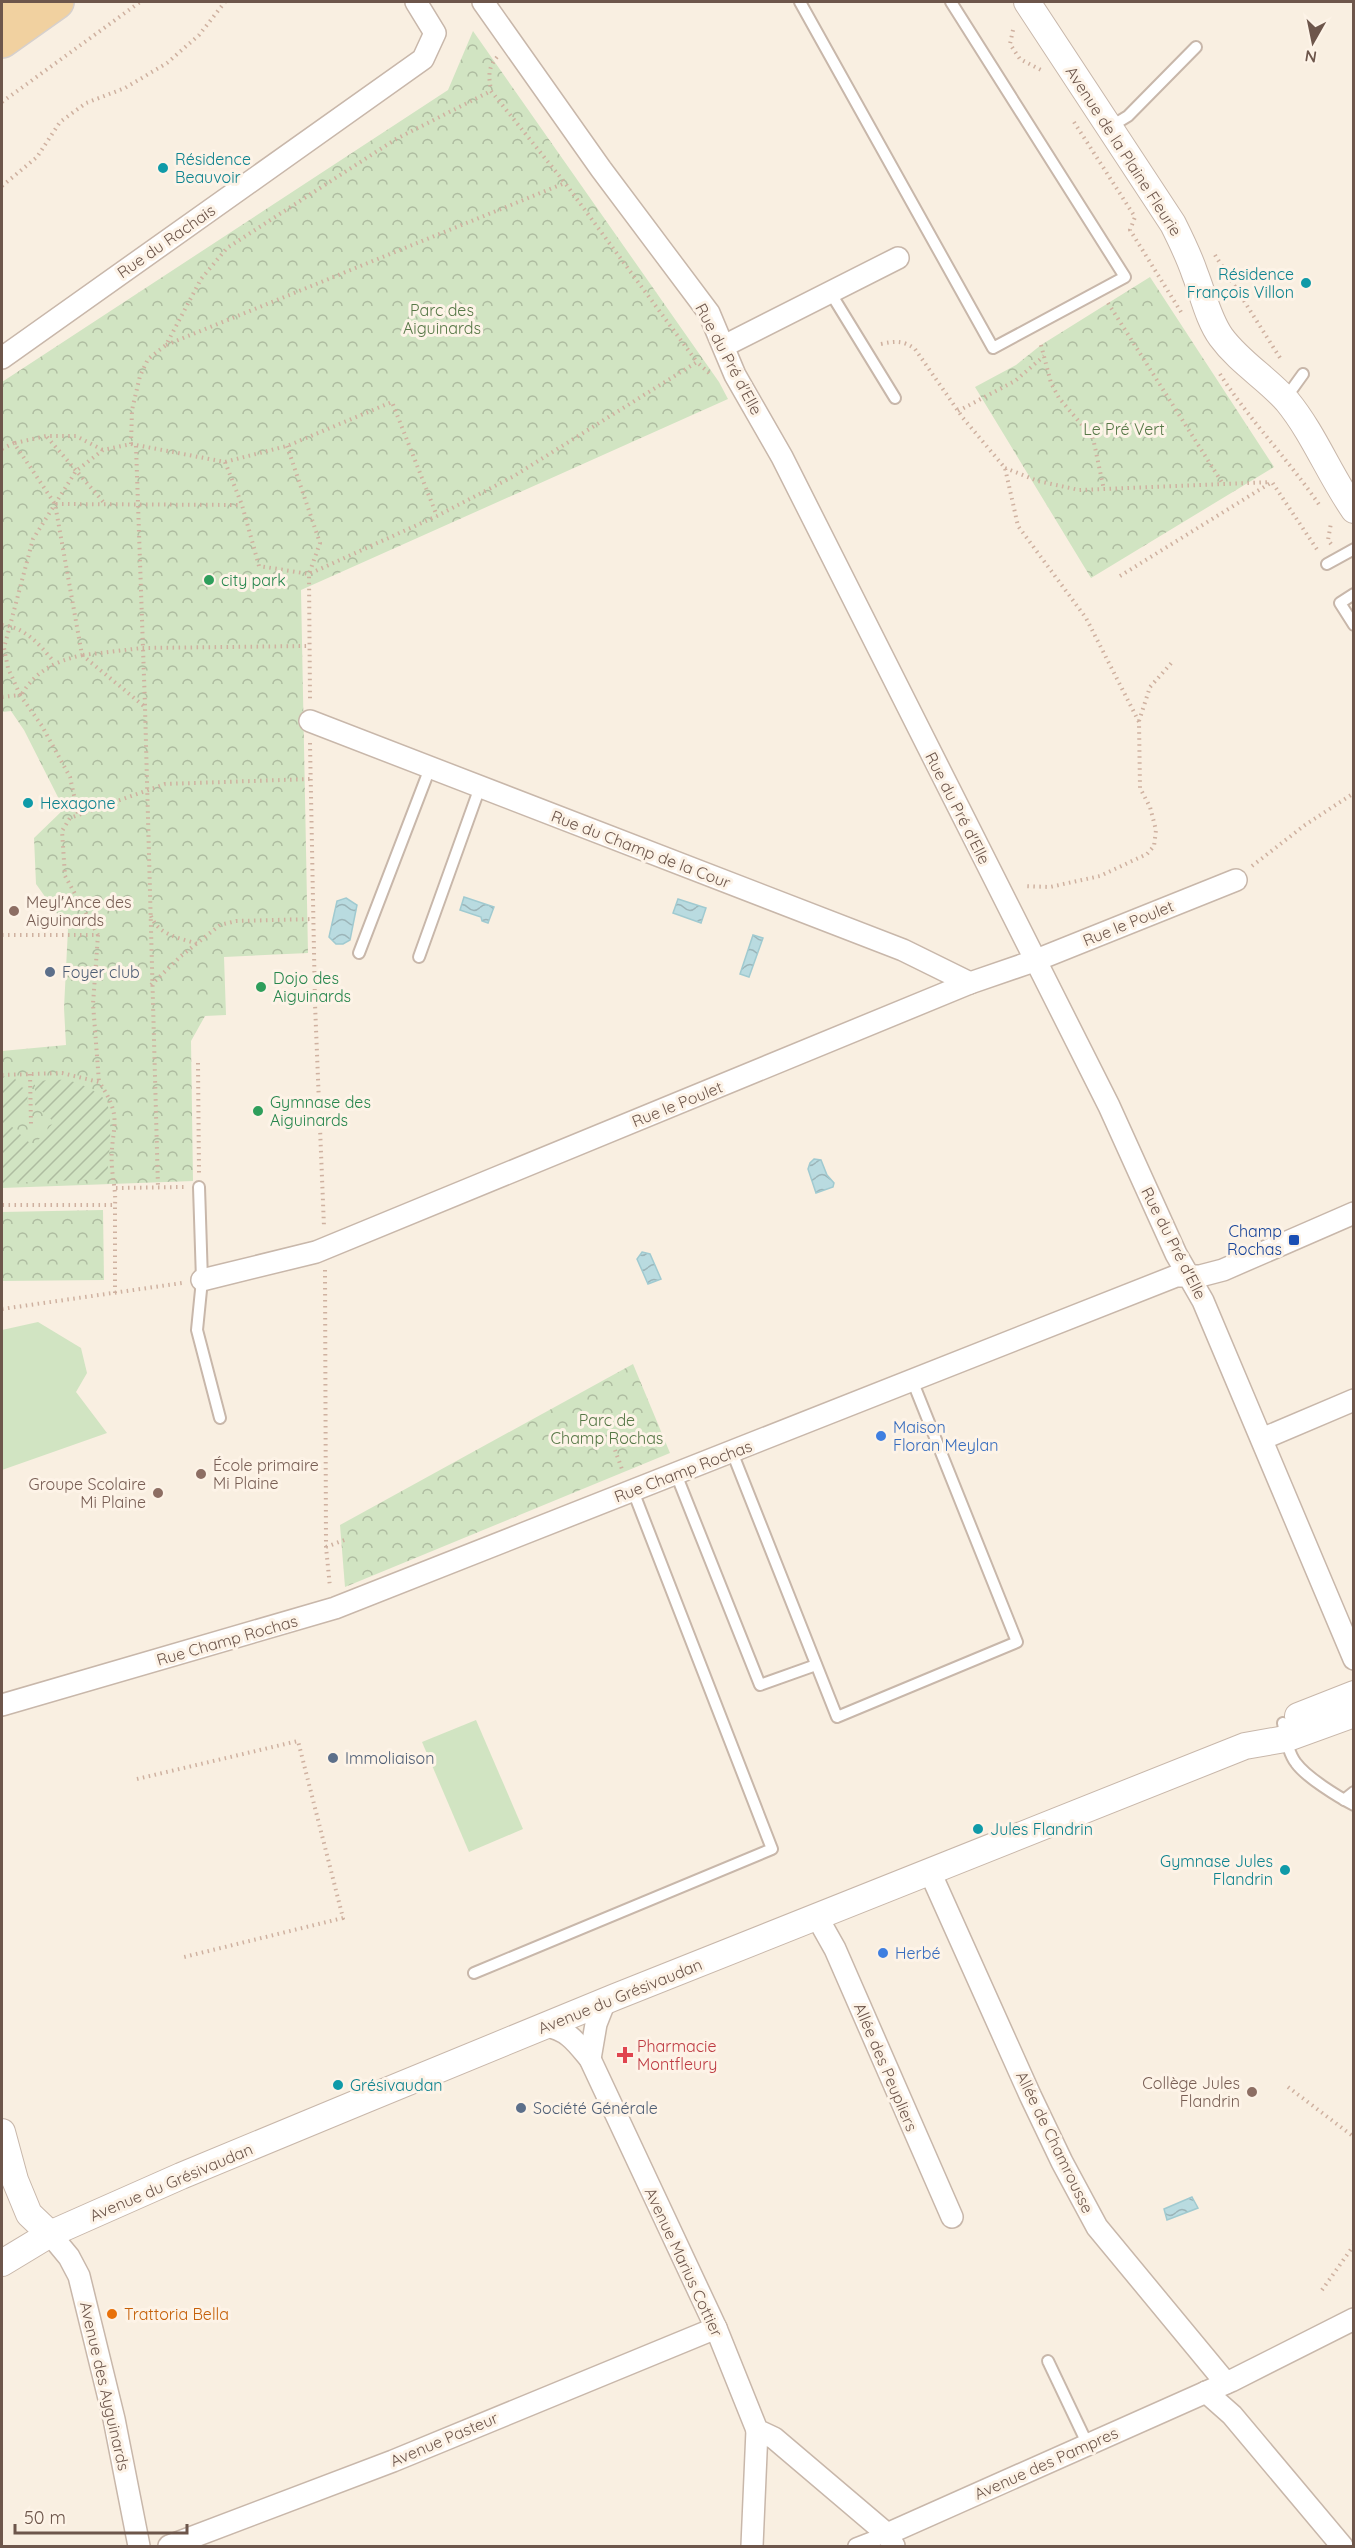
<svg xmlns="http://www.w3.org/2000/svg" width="1355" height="2548" font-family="Quicksand,sans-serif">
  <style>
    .grass { fill: #d1e4c2 }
    .park { fill: url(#park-crowns) }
    .garden { fill: url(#garden-furrows) }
    .water { fill: url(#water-waves); stroke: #a0cad0; stroke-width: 1.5 }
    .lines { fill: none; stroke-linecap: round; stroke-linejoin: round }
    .service-casing { stroke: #c8b7aa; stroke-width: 14 }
    .pedestrian-casing { stroke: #c8b7aa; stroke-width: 18 }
    .minor-casing { stroke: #c8b7aa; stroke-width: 24 }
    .tertiary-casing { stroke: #c8b7aa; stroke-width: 28 }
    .primary-casing { stroke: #d6d0cd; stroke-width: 36 }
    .path { stroke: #cfb1a0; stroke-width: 4; stroke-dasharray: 1.5 4.5; stroke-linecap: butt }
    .service { stroke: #fff; stroke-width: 10 }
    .pedestrian { stroke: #fff; stroke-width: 15 }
    .minor { stroke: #fff; stroke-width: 21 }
    .tertiary { stroke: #fff; stroke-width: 26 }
    .primary { stroke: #f1d1a0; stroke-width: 33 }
    .culture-dot { fill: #0f9aa8; stroke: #fdf3e7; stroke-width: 2 }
    .leisure-dot { fill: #2e9e5b; stroke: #fdf3e7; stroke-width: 2 }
    .education-dot { fill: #8d6e63; stroke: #fdf3e7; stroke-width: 2 }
    .service-dot { fill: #5c6f8a; stroke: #fdf3e7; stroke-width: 2 }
    .transit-dot { fill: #1a4fb4; stroke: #fdf3e7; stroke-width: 2 }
    .shop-dot { fill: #3f7fe0; stroke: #fdf3e7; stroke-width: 2 }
    .health-dot { fill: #e0444e; stroke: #fdf3e7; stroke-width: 2 }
    .food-dot { fill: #e8710a; stroke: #fdf3e7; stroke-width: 2 }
    .labels { text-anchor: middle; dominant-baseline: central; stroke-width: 6; stroke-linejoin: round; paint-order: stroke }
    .street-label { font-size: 16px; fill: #6d564b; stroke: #fdf3e7 }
    .culture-label { font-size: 16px; fill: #0d838f; stroke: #fdf3e7; text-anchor: start }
    .park-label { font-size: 16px; fill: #577847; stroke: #fdf3e7 }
    .leisure-label { font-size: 16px; fill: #27864d; stroke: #fdf3e7; text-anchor: start }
    .education-label { font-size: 16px; fill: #785e54; stroke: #fdf3e7; text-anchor: start }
    .service-label { font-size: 16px; fill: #4e5e75; stroke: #fdf3e7; text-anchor: start }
    .transit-label { font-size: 16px; fill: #164399; stroke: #fdf3e7; text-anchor: end }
    .shop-label { font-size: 16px; fill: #366cbe; stroke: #fdf3e7; text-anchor: start }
    .health-label { font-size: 16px; fill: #be3a42; stroke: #fdf3e7; text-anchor: start }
    .food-label { font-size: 16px; fill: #c56008; stroke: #fdf3e7; text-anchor: start }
  </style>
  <defs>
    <pattern id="park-crowns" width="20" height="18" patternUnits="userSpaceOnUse" patternTransform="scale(1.5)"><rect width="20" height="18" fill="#d1e4c2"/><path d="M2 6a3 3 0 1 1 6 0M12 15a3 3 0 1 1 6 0" fill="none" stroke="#aebca0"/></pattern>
    <pattern id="garden-furrows" width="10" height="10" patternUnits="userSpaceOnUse" patternTransform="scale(1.5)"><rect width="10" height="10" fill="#d1e4c2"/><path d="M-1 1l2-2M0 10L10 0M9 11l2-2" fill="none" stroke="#aebca0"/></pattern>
    <pattern id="water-waves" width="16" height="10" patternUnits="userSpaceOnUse" patternTransform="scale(1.5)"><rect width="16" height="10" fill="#b9dbe0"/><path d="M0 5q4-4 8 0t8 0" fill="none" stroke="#9bb4b8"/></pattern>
  </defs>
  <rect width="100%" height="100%" fill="#f9efe1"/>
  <g class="grass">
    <polygon points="38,1322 81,1348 87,1373 76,1392 107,1433 2,1470 2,1330"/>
    <polygon points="476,1720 523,1829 469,1852 422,1742"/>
  </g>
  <g class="park">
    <polygon points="473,31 719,382 728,399 301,590 308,953 224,957 226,1015 205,1016 191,1041 193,1181 2,1188 2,1051 66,1045 64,1008 68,929 36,884 34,838 64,809 24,730 11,711 2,712 2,382 448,90"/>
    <polygon points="1150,277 1274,467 1091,578 975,387 1016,365 1041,345"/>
    <polygon points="103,1210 104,1280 2,1281 2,1212"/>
    <polygon points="633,1364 670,1453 345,1587 340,1525"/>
  </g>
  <path class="garden" d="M7 1076 15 1078 18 1086 27 1089 28 1106 10 1125 33 1146 54 1122 35 1105V1082C54 1079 69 1078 86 1087 92 1090 100 1094 105 1100 115 1113 108 1162 107 1179L2 1183V1077Z"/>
  <g class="water">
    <polygon points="464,897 494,907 488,923 482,921 481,917 460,910"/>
    <polygon points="346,898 357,905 350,940 343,944 336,944 329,937 337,901"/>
    <polygon points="678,899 706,908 701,923 673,913"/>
    <polygon points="753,935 763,938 749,977 740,974"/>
    <polygon points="814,1159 821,1160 827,1175 834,1183 833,1187 816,1193 808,1169 810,1163"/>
    <polygon points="642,1252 650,1254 661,1279 648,1284 637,1259"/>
    <polygon points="1192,2197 1198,2208 1167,2220 1164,2209"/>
  </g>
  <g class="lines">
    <defs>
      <g id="service">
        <polyline points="800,2 993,348 1125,277 951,2"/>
        <polyline points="1110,127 1128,116 1196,47"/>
        <polyline points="830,292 895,398"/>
        <polyline points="1285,399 1303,374"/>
        <polyline points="1327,564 1354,549"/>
        <polyline points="1354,594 1340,603 1354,625"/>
        <polyline points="359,953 430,768"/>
        <polyline points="419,957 480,787"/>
        <polyline points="199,1187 202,1280 197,1330 220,1418"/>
        <polyline points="732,1452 837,1717 1017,1642 912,1380"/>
        <polyline points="676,1474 760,1685 816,1665"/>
        <path d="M1283 1723C1285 1736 1288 1753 1296 1763 1306 1777 1338 1797 1354 1805"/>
        <polyline points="1344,1800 1354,1792"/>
        <polyline points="474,1973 772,1849 633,1491"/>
        <polyline points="1048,2361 1087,2443"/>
      </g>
      <polyline id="pedestrian" points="856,2546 887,2534"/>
      <g id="minor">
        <polyline points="483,2 601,169 709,313 735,375 782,457 1109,1106 1176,1254 1203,1301 1354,1659"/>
        <polyline points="724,346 898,258"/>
        <polyline points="2,358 423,59 435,33 416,2"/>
        <polyline points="310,721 903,950 970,983"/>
        <polyline points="202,1280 316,1252 970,983 1034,961 1236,880"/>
        <polyline points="1262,1439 1354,1400"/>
        <polyline points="2,1705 335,1608 1176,1276 1200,1276 1223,1270 1354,1213"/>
        <polyline points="930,1872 1030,2095 1062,2162 1097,2227 1226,2383"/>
        <polyline points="817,1917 835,1949 952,2217"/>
        <path d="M546 2026C568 2030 576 2042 590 2059L716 2328 757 2430 774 2438 887 2534 894 2546"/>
        <polyline points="590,2059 596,2024 605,2001"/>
        <polyline points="50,2234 69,2257 79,2276 114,2419 139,2546"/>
        <polyline points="1206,2392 1232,2415 1342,2546"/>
        <polyline points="887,2534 1231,2381 1354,2319"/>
        <polyline points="169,2546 393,2461 716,2328"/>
        <polyline points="752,2546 757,2430"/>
      </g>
      <g id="tertiary">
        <path d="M1027 2 1173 224C1181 240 1189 256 1195 274 1203 294 1208 319 1221 337 1240 363 1267 378 1287 401 1314 434 1329 474 1354 510"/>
        <polyline points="1298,1716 1354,1694"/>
        <polyline points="2,2132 15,2180 29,2214 50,2234"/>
        <polyline points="2,2263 50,2234 181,2176 362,2101 615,1997 1245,1746 1285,1739 1354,1714"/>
      </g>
      <g id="primary">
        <polyline points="2,7 11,2"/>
        <polyline points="2,41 57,2"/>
      </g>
    </defs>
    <use href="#service" class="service-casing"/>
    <use href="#pedestrian" class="pedestrian-casing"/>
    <use href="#minor" class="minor-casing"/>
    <use href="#tertiary" class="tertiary-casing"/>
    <use href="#primary" class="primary-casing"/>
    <g class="path">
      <polyline points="1013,30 1010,44 1020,59 1041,70"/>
      <path d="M497 57C487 69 489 77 491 91L565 183 697 362"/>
      <polyline points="2,102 140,2"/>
      <polyline points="1074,122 1135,217 1130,230 1181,312"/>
      <polyline points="2,186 37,157 60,122 86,103 125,88 167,63 199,35 225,2"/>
      <polyline points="1215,255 1282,361"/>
      <polyline points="1108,303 1223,484"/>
      <path d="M881 344C895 341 903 340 915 349L963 418 1005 468 1018 526 1086 618 1139 722 1140 788 1150 807 1156 830 1154 846 1147 854 1100 876 1050 887 1023 886"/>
      <polyline points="166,345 565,183"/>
      <polyline points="1041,345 1051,383 1059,398 1093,438 1104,490"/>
      <path d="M1220 374C1250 421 1289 460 1320 506"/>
      <polyline points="958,411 1015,381 1044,356"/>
      <polyline points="47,437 106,505"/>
      <polyline points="15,443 46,436 76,436 103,450"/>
      <polyline points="131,444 225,462 287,446 392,402 437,516"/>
      <polyline points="136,446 145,706"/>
      <polyline points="287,446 320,543 309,574 310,699"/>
      <path d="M2 449 14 443 55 504 82 655C54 662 37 670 21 695"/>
      <polyline points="225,462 242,505 259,566 309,574 437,516 514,476 697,362 711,375"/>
      <polyline points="1005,468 1038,481 1079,490 1271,482"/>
      <polyline points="56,504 242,505"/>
      <polyline points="1331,544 1328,540 1331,523"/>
      <polyline points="1120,576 1272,482 1318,551"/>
      <path d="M2 625C25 627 40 645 54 662"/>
      <polyline points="82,655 145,707 158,1188"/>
      <polyline points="83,655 142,648 309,646"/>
      <polyline points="20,695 8,668 4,648 33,539 76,471 103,450 131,444 132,410 140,376 148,359 166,345 201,279 227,248 396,139 491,91"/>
      <polyline points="2,697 20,695 42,726 70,777 78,814"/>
      <polyline points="1139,721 1150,687 1174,660"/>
      <polyline points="310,743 315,1004 324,1227"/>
      <polyline points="1252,866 1305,825 1354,793"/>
      <path d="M151 916C158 935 180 938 198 944"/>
      <polyline points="2,935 98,935 65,876 62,831 70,818 165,784 311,779"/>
      <polyline points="98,935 93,1004 99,1082"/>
      <polyline points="151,985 181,956 220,925 236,921 313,919"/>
      <polyline points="198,1063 199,1174"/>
      <polyline points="30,1074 31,1124"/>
      <path d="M2 1075 62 1073 99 1082C126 1121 109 1128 112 1168 113 1181 116 1192 115 1205H2"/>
      <polyline points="116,1188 184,1187"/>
      <polyline points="325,1270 326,1547 330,1587"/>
      <polyline points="115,1293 115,1205"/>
      <polyline points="2,1309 182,1283"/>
      <polyline points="615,1450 623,1472"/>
      <polyline points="326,1547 347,1539"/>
      <polyline points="137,1779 298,1741 343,1918 180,1958"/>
      <polyline points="1288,2087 1354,2137"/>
      <polyline points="1322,2290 1354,2245"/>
    </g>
    <use href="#service" class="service"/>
    <use href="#pedestrian" class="pedestrian"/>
    <use href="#minor" class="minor"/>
    <use href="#tertiary" class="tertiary"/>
    <use href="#primary" class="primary"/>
  </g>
  <g class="culture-dot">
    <circle cx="163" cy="168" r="6"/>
    <circle cx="1306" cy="283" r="6"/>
    <circle cx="28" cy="803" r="6"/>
    <circle cx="978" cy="1829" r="6"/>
    <circle cx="1285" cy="1870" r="6"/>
    <circle cx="338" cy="2085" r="6"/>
  </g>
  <g class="leisure-dot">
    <circle cx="209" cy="580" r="6"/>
    <circle cx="261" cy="987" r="6"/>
    <circle cx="258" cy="1111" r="6"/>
  </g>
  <g class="education-dot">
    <circle cx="14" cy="911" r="6"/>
    <circle cx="201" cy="1474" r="6"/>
    <circle cx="158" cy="1493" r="6"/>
    <circle cx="1252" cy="2092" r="6"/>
  </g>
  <g class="service-dot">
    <circle cx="50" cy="972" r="6"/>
    <circle cx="333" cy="1758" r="6"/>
    <circle cx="521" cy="2108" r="6"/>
  </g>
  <rect class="transit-dot" x="1288" y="1234" width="12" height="12" rx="3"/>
  <g class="shop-dot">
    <circle cx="881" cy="1436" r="6"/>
    <circle cx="883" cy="1953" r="6"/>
  </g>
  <path class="health-dot" d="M622 2046h6v6h6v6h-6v6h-6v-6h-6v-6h6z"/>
  <circle class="food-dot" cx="112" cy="2314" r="6"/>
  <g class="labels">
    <g class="street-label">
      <text transform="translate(1124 151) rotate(57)">Avenue de la Plaine Fleurie</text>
      <text transform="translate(166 241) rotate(-35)">Rue du Rachais</text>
      <text transform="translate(729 359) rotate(62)">Rue du Pré d'Elle</text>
      <text transform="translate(958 808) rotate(63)">Rue du Pré d'Elle</text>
      <text transform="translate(641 849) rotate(21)">Rue du Champ de la Cour</text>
      <text transform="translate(1128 923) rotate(-22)">Rue le Poulet</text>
      <text transform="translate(677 1104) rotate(-22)">Rue le Poulet</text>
      <text transform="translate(1174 1243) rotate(63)">Rue du Pré d'Elle</text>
      <text transform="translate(683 1471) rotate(-21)">Rue Champ Rochas</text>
      <text transform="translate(227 1640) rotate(-16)">Rue Champ Rochas</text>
      <text transform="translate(620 1996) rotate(-22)">Avenue du Grésivaudan</text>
      <text transform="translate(886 2067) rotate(67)">Allée des Peupliers</text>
      <text transform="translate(1055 2142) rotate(64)">Allée de Chamrousse</text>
      <text transform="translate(171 2182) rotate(-23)">Avenue du Grésivaudan</text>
      <text transform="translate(684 2262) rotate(65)">Avenue Marius Cottier</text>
      <text transform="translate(105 2386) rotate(77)">Avenue des Ayguinards</text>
      <text transform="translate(444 2439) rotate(-23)">Avenue Pasteur</text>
      <text transform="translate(1046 2463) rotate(-24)">Avenue des Pampres</text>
    </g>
    <g class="culture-label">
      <text x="175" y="159">Résidence<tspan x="175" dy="18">Beauvoir</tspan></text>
      <text x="1294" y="274" text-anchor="end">Résidence<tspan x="1294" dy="18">François Villon</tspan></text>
      <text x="40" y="803">Hexagone</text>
      <text x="990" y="1829">Jules Flandrin</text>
      <text x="1273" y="1861" text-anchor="end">Gymnase Jules<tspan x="1273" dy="18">Flandrin</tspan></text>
      <text x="350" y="2085">Grésivaudan</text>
    </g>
    <g class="park-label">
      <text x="442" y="310">Parc des<tspan x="442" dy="18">Aiguinards</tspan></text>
      <text x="1124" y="429">Le Pré Vert</text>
      <text x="607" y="1420">Parc de<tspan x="607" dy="18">Champ Rochas</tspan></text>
    </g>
    <g class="leisure-label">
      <text x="221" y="580">city park</text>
      <text x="273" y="978">Dojo des<tspan x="273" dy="18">Aiguinards</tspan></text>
      <text x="270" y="1102">Gymnase des<tspan x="270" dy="18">Aiguinards</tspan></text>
    </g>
    <g class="education-label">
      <text x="26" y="902">Meyl'Ance des<tspan x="26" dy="18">Aiguinards</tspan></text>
      <text x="213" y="1465">École primaire<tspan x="213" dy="18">Mi Plaine</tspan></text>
      <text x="146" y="1484" text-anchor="end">Groupe Scolaire<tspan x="146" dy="18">Mi Plaine</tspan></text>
      <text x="1240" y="2083" text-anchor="end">Collège Jules<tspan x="1240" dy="18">Flandrin</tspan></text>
    </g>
    <g class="service-label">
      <text x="62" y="972">Foyer club</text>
      <text x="345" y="1758">Immoliaison</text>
      <text x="533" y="2108">Société Générale</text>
    </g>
    <g class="transit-label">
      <text x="1282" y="1231">Champ<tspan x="1282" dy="18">Rochas</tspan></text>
    </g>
    <g class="shop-label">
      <text x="893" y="1427">Maison<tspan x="893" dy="18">Floran Meylan</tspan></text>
      <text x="895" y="1953">Herbé</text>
    </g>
    <g class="health-label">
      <text x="637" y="2046">Pharmacie<tspan x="637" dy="18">Montfleury</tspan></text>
    </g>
    <g class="food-label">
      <text x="124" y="2314">Trattoria Bella</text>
    </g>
  </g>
  <rect width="1355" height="2548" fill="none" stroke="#6d564b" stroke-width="6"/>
  <g transform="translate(1313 42) rotate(189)" stroke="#fdf3e7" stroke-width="4.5" paint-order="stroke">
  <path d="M0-4.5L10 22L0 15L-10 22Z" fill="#6d564b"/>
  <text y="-9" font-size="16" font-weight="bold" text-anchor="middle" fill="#6d564b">N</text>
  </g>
  <path d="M15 2524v9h172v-9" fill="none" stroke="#6d564b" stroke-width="3"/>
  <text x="24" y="2524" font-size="18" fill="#6d564b" stroke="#fdf3e7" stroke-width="4.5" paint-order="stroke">50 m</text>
</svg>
